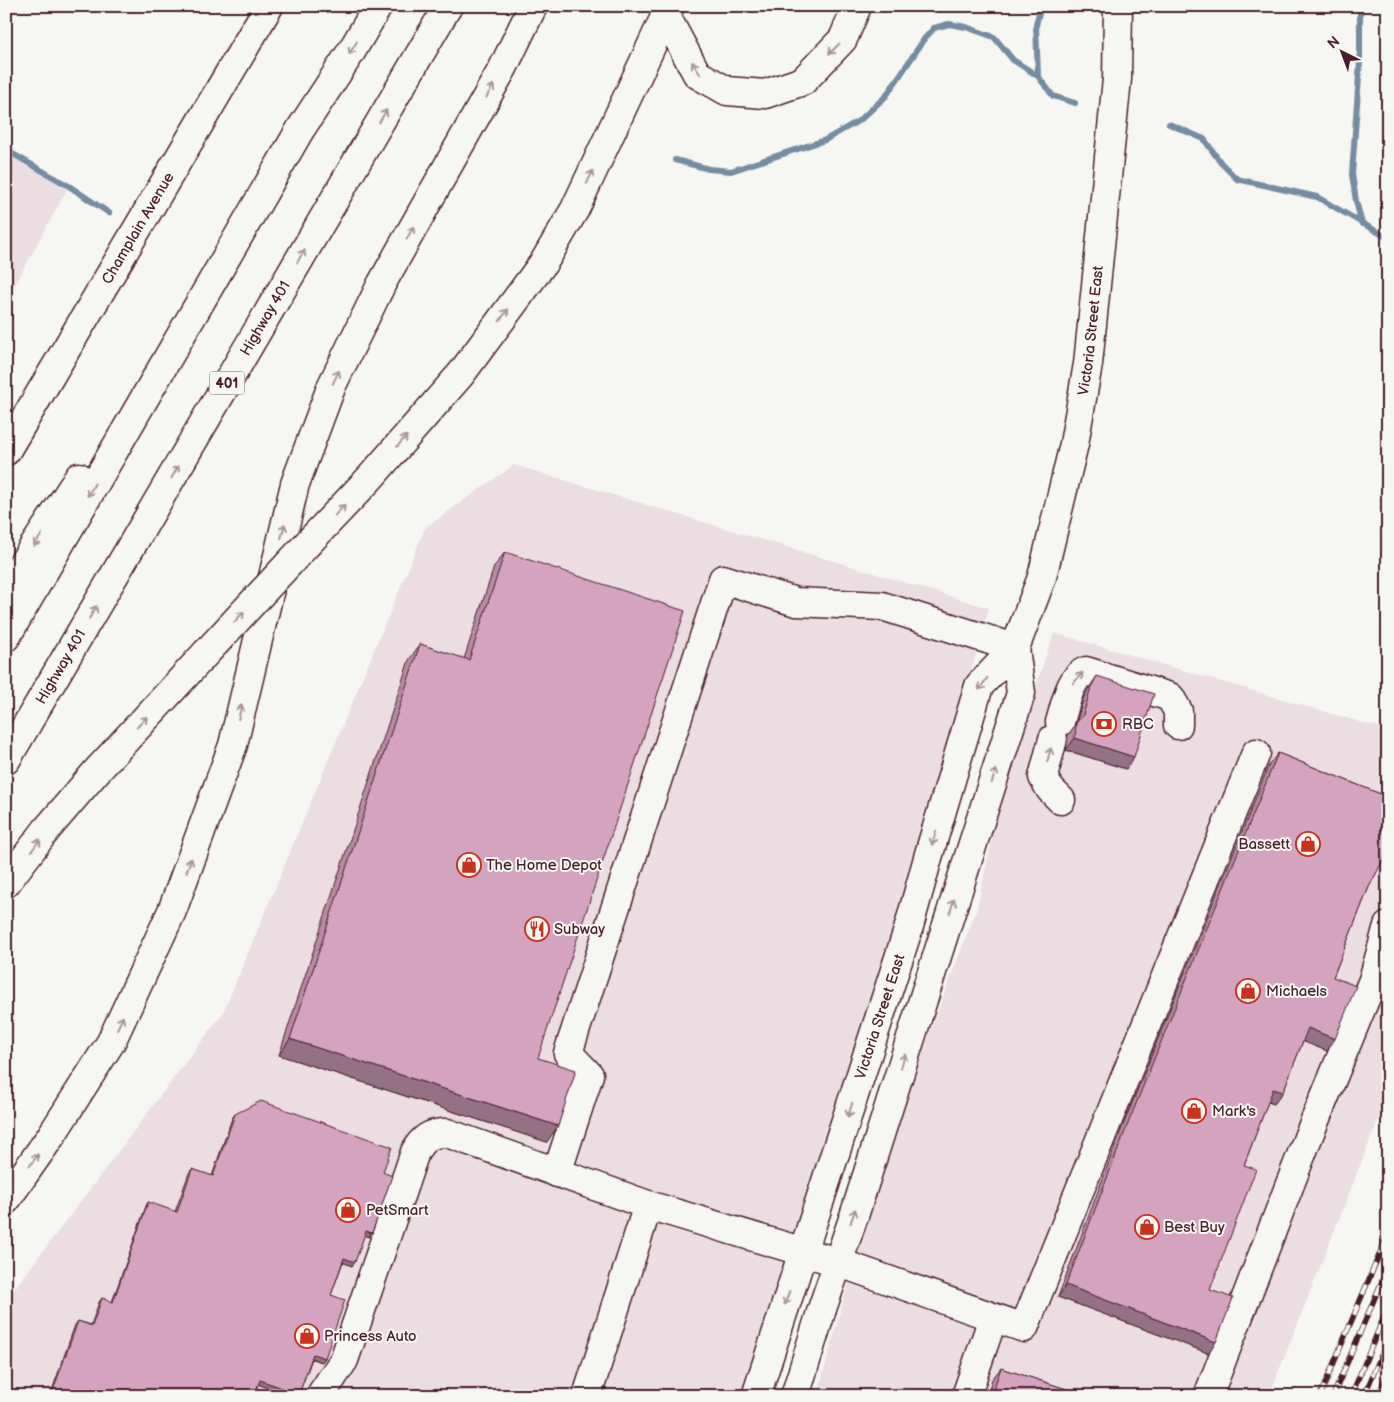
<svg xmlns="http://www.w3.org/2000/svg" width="1394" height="1402" font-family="'Balsamiq Sans',sans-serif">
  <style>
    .built { fill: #ecdde3 }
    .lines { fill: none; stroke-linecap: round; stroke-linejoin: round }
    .stream { stroke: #748ca2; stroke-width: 6 }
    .minor-casing { stroke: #4a1f2b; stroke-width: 31 }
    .major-casing { stroke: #4a1f2b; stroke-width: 31 }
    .highway-casing { stroke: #4a1f2b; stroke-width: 31 }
    .minor { stroke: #f6f6f2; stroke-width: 28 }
    .major { stroke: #f6f6f2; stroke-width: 28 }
    .highway { stroke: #f6f6f2; stroke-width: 28 }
    .rail-casing { stroke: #4a1f2b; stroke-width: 5.5 }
    .rail { stroke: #f6f6f2; stroke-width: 4; stroke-dasharray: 11; stroke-linecap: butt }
    .highway-bridge-casing { stroke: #4a1f2b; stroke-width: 31; stroke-linecap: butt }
    .highway-bridge { stroke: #f6f6f2; stroke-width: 28 }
    .wall { fill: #b68ca5; stroke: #4a1f2b }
    .shaded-wall { fill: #947286; stroke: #4a1f2b }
    .building { fill: #d4a3c0; stroke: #4a1f2b }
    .oneway { stroke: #a99598 }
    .labels { text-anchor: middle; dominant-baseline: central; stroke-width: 4; stroke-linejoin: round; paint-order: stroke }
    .shield { fill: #f6f6f2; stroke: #7e6067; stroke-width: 1 }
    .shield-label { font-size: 14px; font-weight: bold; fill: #4a1f2b }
    .street-label { font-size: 15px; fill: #4a1f2b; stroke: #f6f6f2 }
    .poi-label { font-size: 15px; fill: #4a1f2b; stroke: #f6f6f2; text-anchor: start }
  </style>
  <rect width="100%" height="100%" fill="#f6f6f2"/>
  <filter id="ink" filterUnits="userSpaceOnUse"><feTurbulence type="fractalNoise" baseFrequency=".02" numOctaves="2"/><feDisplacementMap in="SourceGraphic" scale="10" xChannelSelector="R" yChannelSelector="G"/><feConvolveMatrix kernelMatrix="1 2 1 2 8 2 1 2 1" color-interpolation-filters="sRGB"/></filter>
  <g filter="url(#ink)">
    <g class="built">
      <polygon points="6,150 69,186 6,301"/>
      <polygon points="514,465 989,608 940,781 743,1396 6,1396 6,1300 223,1013 425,528"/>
      <polygon points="1054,633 1388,730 1388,1095 1269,1396 817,1396 885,1150 977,908 1007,769"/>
    </g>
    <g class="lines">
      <g class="stream">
        <polyline points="1043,6 1040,9 1036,25 1038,76 1053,96 1075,103"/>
        <polyline points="1360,6 1360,61 1352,174 1356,201 1362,224"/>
        <polyline points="1169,124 1204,139 1221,163 1237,179 1317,197 1388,238"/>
        <polyline points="6,150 69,186 109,213"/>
        <polyline points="675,160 709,169 731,171 825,140 860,120 886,96 925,38 934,28 949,24 966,27 994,37 1013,60 1038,76"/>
      </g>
      <defs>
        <g id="minor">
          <polyline points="666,16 697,74 727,91 765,94 803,81 843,39 857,6"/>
          <path d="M1060 722C1065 707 1069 677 1086 671L1170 697 1178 711V725"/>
          <polyline points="1053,739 1043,777 1050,789 1061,800"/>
          <polyline points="557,1173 589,1075 568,1053 723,579 796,602 882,606 1015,648"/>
          <path d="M320 1396 344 1360 415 1152C422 1138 432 1132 447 1133L648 1205"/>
          <polyline points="587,1396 648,1205 837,1262 1024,1328 1256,753"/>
          <polyline points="966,1396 993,1318"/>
          <polyline points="1208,1396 1309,1135 1373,980 1388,926"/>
        </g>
        <g id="major">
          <path id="s1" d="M6 451 269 6"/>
          <path id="s2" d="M756 1396 908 930 929 854 979 686 1015 648 1042 577 1074 444 1088 364 1117 79 1118 6"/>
          <polyline points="795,1396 822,1309 855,1213 1021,693 1015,648"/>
        </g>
        <g id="highway">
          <polyline points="309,542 370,478 461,374 544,262 575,209 670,6"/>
          <polyline points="6,589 79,477"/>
          <polyline points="6,637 300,130 351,52 378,6"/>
          <path id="s3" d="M6 760 448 6"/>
          <polyline points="6,883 47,829 95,773 206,653"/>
          <polyline points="6,1200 51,1136 111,1042 172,911 233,745 295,484 332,385 382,283 503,68 533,6"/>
        </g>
      </defs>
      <use href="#minor" class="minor-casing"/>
      <use href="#major" class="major-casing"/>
      <use href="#highway" class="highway-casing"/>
      <use href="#minor" class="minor"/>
      <use href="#major" class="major"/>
      <use href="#highway" class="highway"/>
      <defs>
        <g id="rail">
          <polyline points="1320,1396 1388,1234"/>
          <polyline points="1333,1396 1388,1267"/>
          <polyline points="1351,1396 1388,1307"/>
          <polyline points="1364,1396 1388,1339"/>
          <polyline points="1378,1396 1388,1372"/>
        </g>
      </defs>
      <use href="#rail" class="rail-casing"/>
      <use href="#rail" class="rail"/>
      <defs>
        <polyline id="highway-bridge" points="206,653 309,542"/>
      </defs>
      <use href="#highway-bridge" class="highway-bridge-casing"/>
      <use href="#highway-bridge" class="highway-bridge"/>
    </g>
    <g class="wall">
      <polygon points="505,552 538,1058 547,1142 279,1055 409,660 420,644 464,659 494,567"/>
      <polygon points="1097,676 1126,769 1066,750 1068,735 1076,724 1083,699 1089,688"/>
      <polygon points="1278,753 1388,797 1388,859 1384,857 1369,887 1333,977 1327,1051 1303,1041 1283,1092 1274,1104 1268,1102 1244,1165 1210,1290 1208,1353 1058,1297 1120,1133 1269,765"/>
      <polygon points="235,1114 383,1172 372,1233 369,1237 364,1235 352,1266 343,1262 331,1295 325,1358 322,1362 312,1359 298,1396 291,1396 258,1384 254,1396 50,1396 75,1325 78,1321 91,1325 99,1302 102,1298 112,1302 146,1206 148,1202 175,1212 189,1173 192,1169 212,1176 232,1118"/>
      <polygon points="1001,1368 1088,1396 987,1396 992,1379"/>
    </g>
    <g class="shaded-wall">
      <polygon points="1075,738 1134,757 1126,769 1066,750"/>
      <polygon points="1388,850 1388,859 1383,857"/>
      <polygon points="1308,1028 1335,1039 1327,1051 1299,1040"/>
      <polygon points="290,1039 558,1126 547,1142 279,1055"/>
      <polygon points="1273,1089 1283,1092 1274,1104 1264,1100"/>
      <polygon points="366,1231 372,1233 369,1237 363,1235"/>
      <polygon points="344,1258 355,1262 352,1266 342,1262"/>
      <polygon points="1066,1285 1216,1342 1208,1353 1058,1297"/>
      <polygon points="313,1354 325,1358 322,1362 310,1358"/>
      <polygon points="260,1380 299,1394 298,1396 291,1396 257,1384"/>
    </g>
    <g class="building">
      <polygon points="505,552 685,611 538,1058 576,1070 558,1126 290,1039 420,644 469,660"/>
      <polygon points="1097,676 1154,694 1134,757 1075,738 1076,723 1083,715 1091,687"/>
      <polygon points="1278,753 1388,797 1388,851 1369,887 1333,977 1356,986 1335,1039 1308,1028 1283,1092 1273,1089 1244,1165 1256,1169 1210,1290 1233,1298 1216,1342 1066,1285 1129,1121"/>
      <polygon points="261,1101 392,1147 383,1172 392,1176 372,1233 366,1231 355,1262 344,1258 331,1295 345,1300 325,1358 313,1354 299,1394 260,1380 254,1396 51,1396 78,1321 92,1326 102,1298 113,1302 148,1202 177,1212 192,1169 213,1176 235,1114"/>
      <polygon points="1001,1368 1088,1396 991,1396"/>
    </g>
    <defs><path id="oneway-shaft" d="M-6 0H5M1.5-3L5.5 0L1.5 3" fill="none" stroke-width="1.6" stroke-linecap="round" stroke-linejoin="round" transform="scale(1.25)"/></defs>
    <g class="oneway">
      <use href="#oneway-shaft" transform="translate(353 48) rotate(121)"/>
      <use href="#oneway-shaft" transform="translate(834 49) rotate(135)"/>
      <use href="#oneway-shaft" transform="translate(696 68) rotate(-124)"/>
      <use href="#oneway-shaft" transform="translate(490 91) rotate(-61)"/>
      <use href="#oneway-shaft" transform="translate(383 116) rotate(-60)"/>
      <use href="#oneway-shaft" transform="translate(590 177) rotate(-65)"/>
      <use href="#oneway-shaft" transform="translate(410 233) rotate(-61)"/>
      <use href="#oneway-shaft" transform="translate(301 256) rotate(-60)"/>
      <use href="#oneway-shaft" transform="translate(504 315) rotate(-54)"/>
      <use href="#oneway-shaft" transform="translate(336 377) rotate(-64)"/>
      <use href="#oneway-shaft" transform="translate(402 441) rotate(-49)"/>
      <use href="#oneway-shaft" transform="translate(175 472) rotate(-60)"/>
      <use href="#oneway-shaft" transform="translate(91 490) rotate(120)"/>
      <use href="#oneway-shaft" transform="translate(340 510) rotate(-46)"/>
      <use href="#oneway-shaft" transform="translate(283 531) rotate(-76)"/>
      <use href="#oneway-shaft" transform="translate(38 540) rotate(123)"/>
      <use href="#oneway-shaft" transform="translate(93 612) rotate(-60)"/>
      <use href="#oneway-shaft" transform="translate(239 617) rotate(-47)"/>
      <use href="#oneway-shaft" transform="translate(1078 678) rotate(-50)"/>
      <use href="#oneway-shaft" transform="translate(983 684) rotate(126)"/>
      <use href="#oneway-shaft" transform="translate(240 712) rotate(-77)"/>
      <use href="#oneway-shaft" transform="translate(142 722) rotate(-47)"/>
      <use href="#oneway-shaft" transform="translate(1049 755) rotate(-75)"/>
      <use href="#oneway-shaft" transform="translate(994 776) rotate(-72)"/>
      <use href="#oneway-shaft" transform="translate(934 838) rotate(107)"/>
      <use href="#oneway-shaft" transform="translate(36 845) rotate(-53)"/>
      <use href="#oneway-shaft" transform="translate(189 865) rotate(-70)"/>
      <use href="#oneway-shaft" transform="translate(952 906) rotate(-72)"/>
      <use href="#oneway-shaft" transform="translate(120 1023) rotate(-65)"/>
      <use href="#oneway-shaft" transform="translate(903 1061) rotate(-72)"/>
      <use href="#oneway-shaft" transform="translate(850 1110) rotate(108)"/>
      <use href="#oneway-shaft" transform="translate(34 1160) rotate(-55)"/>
      <use href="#oneway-shaft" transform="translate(853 1216) rotate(-71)"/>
      <use href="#oneway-shaft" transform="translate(787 1298) rotate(109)"/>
    </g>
  </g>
  <defs>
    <symbol id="bank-ring" viewBox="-11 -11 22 22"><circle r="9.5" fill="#f6f6f2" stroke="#c8321e" stroke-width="1.5"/><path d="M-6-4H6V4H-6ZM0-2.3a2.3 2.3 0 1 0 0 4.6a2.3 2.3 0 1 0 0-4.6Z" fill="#c8321e"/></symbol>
    <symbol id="shop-ring" viewBox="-11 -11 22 22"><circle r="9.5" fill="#f6f6f2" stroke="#c8321e" stroke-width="1.5"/><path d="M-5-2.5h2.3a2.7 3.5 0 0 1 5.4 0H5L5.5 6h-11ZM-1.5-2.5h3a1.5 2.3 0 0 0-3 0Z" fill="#c8321e"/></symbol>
    <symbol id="restaurant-ring" viewBox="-11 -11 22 22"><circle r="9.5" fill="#f6f6f2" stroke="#c8321e" stroke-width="1.5"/><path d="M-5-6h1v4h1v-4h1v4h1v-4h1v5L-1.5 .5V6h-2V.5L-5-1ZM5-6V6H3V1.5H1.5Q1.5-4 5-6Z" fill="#c8321e"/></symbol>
  </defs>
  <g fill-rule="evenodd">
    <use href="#bank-ring" x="1090" y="710" width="28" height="28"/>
    <use href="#shop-ring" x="1294" y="830" width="28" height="28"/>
    <use href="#shop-ring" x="455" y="851" width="28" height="28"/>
    <use href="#restaurant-ring" x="523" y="915" width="28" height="28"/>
    <use href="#shop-ring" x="1234" y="977" width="28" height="28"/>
    <use href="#shop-ring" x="1180" y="1097" width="28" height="28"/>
    <use href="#shop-ring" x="334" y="1196" width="28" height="28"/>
    <use href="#shop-ring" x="1133" y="1213" width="28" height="28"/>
    <use href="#shop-ring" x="293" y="1322" width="28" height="28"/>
  </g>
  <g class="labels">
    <rect class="shield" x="209.5" y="371.5" width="35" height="23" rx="4"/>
    <g class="shield-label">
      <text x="227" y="383">401</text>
    </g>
    <g class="street-label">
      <text stroke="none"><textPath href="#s1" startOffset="259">Champlain Avenue</textPath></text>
      <text stroke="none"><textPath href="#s3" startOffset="512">Highway 401</textPath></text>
      <text stroke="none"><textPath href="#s2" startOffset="1124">Victoria Street East</textPath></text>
      <text stroke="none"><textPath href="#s3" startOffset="108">Highway 401</textPath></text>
      <text stroke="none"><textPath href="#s2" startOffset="399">Victoria Street East</textPath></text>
    </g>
    <g class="poi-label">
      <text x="1122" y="724">RBC</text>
      <text x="1290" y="844" text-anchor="end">Bassett</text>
      <text x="486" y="865">The Home Depot</text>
      <text x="554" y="929">Subway</text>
      <text x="1266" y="991">Michaels</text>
      <text x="1212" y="1111">Mark's</text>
      <text x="366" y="1210">PetSmart</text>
      <text x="1164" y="1227">Best Buy</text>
      <text x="324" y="1336">Princess Auto</text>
    </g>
  </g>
  <rect width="1394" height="1402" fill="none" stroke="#f6f6f2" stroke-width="25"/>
  <rect x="12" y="12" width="1369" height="1377" fill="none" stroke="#4a1f2b" stroke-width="2" filter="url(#ink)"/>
  <g transform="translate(1342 52) rotate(318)" stroke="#f6f6f2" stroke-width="4" paint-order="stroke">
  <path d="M0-4L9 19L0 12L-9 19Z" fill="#4a1f2b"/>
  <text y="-8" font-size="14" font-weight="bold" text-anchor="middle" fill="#4a1f2b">N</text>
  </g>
</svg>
